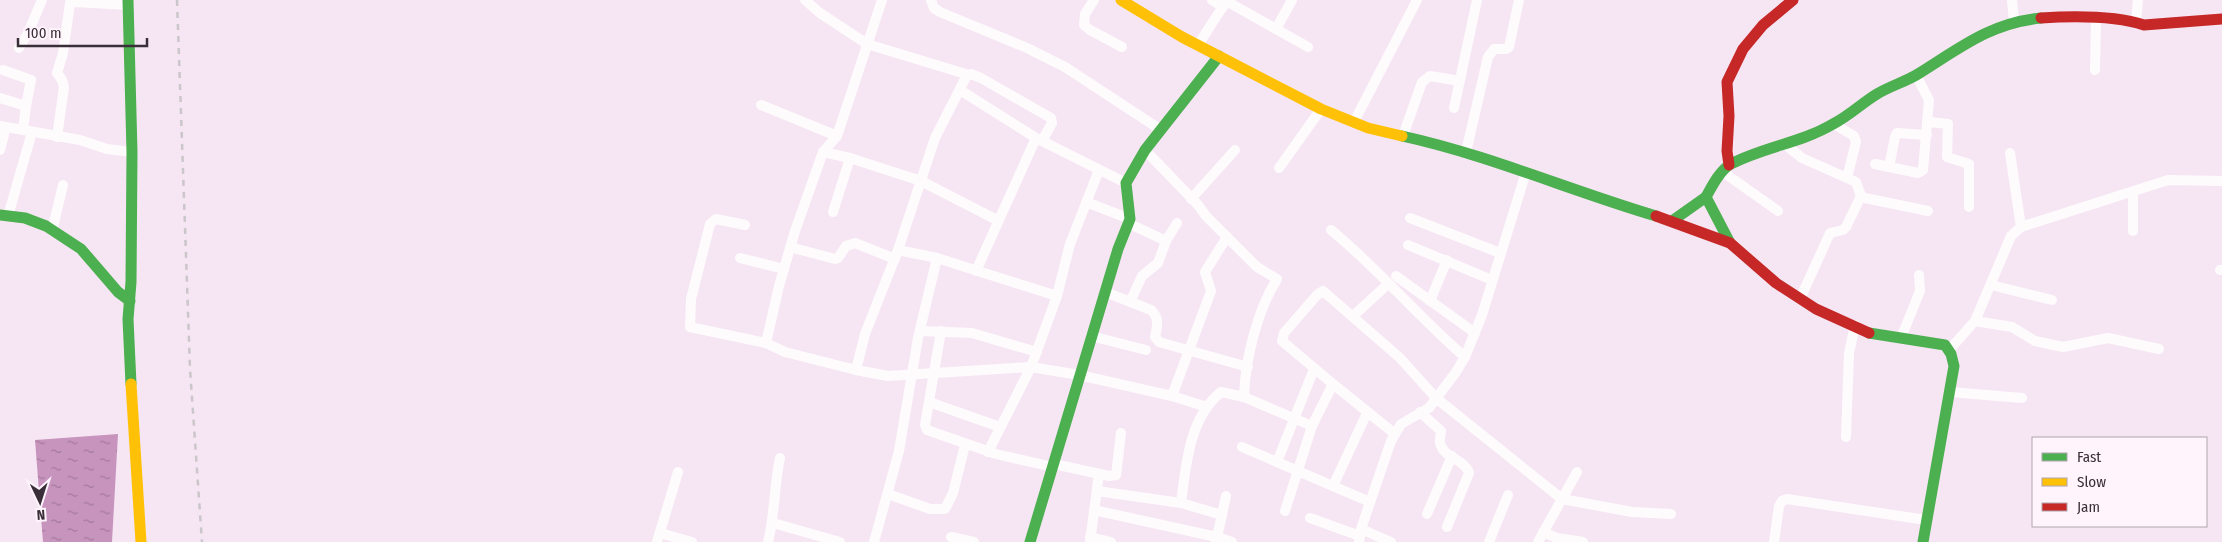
<svg xmlns="http://www.w3.org/2000/svg" width="2222" height="542" font-family="'Fira Sans Condensed',sans-serif">
  <style>
    .water { fill: url(#water-ripples) }
    .lines { fill: none; stroke-linecap: round; stroke-linejoin: round }
    .street { stroke: #fefbfd; stroke-width: 10 }
    .fast { stroke: #4caf50; stroke-width: 11 }
    .slow { stroke: #ffc107; stroke-width: 11 }
    .jam { stroke: #c62828; stroke-width: 11 }
    .rail { stroke: #cbc6c9; stroke-width: 2.5; stroke-dasharray: 6 6; stroke-linecap: butt }
  </style>
  <defs>
    <pattern id="water-ripples" width="26" height="14" patternUnits="userSpaceOnUse" patternTransform="scale(1.25)"><rect width="26" height="14" fill="#c794be"/><path d="M2 4q2-2 4 0t4 0M15 11q2-2 4 0t4 0" fill="none" stroke="#a3799b"/></pattern>
  </defs>
  <rect width="100%" height="100%" fill="#f6e6f3"/>
  <polygon class="water" points="118,434 112,542 43,542 35,440"/>
  <g class="lines">
    <g class="street">
      <polyline points="805,0 820,13 867,44 969,75"/>
      <polyline points="931,0 934,8 940,12 1027,48 1065,67 1161,130"/>
      <polyline points="1094,0 1085,14 1084,25 1090,30 1122,47"/>
      <polyline points="1212,0 1223,7"/>
      <polyline points="2012,0 2014,22"/>
      <polyline points="1226,1 1308,47"/>
      <polyline points="2136,22 2138,0"/>
      <polyline points="1276,29 1292,0"/>
      <polyline points="1198,45 1227,0"/>
      <polyline points="19,48 28,33 42,0"/>
      <polyline points="3,70 31,80 26,106"/>
      <polyline points="2095,70 2096,18"/>
      <polyline points="960,90 1036,138 976,271"/>
      <polyline points="0,98 26,106 23,130"/>
      <polyline points="761,105 837,136"/>
      <polyline points="1454,108 1477,0"/>
      <polyline points="1354,122 1417,0"/>
      <polyline points="1929,122 1948,124 1947,157 1969,164 1969,207"/>
      <polyline points="1834,124 1854,136 1856,142 1847,178"/>
      <polyline points="0,126 80,140 107,149 132,152"/>
      <polyline points="1403,136 1422,82 1430,76 1460,81"/>
      <polyline points="57,137 64,87 62,80 57,73 63,53 70,3 75,2 129,5"/>
      <polyline points="1038,139 1126,183"/>
      <polyline points="1786,145 1802,158 1856,182 1861,196 1865,198 1928,211"/>
      <polyline points="0,150 6,127"/>
      <path d="M1145 150 1198 205 1206 216 1257 267 1277 279C1257 311 1245 360 1244 397"/>
      <polyline points="823,152 850,158 921,181 997,220"/>
      <polyline points="1466,152 1488,57 1494,49 1506,49 1509,47 1519,0"/>
      <polyline points="2010,153 2021,227"/>
      <polyline points="1875,164 1918,173 1923,170 1929,100 1916,75"/>
      <polyline points="1889,167 1895,137 1897,133 1927,135"/>
      <polyline points="1279,168 1321,109"/>
      <polyline points="1723,172 1778,211"/>
      <polyline points="2133,192 2133,231"/>
      <polyline points="1191,199 1235,150"/>
      <polyline points="1086,202 1130,219"/>
      <polyline points="833,212 850,158"/>
      <polyline points="8,216 32,132"/>
      <polyline points="1410,218 1500,253"/>
      <polyline points="1128,223 1166,241"/>
      <polyline points="745,225 716,219 710,224 691,299 690,327 766,343 779,286 795,231 823,152 837,136 882,0"/>
      <path d="M1331 230C1379 269 1418 317 1465 357"/>
      <polyline points="52,231 63,185"/>
      <polyline points="1408,245 1492,280"/>
      <polyline points="790,247 835,259 838,258 846,246 855,243 895,259"/>
      <polyline points="898,250 937,258 1057,296"/>
      <polyline points="740,258 784,269"/>
      <polyline points="2220,270 2222,270"/>
      <polyline points="1396,276 1475,333"/>
      <polyline points="1991,285 2052,300"/>
      <path d="M1105 292 1151 310C1160 318 1157 327 1155 337L1159 342 1248 367"/>
      <polyline points="1800,299 1830,233 1843,230 1846,227 1861,196"/>
      <polyline points="1430,301 1447,260"/>
      <polyline points="1130,302 1142,276 1158,263 1166,241 1177,223"/>
      <polyline points="1353,316 1388,284"/>
      <polyline points="1975,321 2012,327 2035,341 2063,347 2108,338 2159,349"/>
      <polyline points="920,331 972,333 1037,352"/>
      <polyline points="941,331 925,425 927,430 996,454 1053,467"/>
      <polyline points="1091,336 1146,350"/>
      <polyline points="1901,338 1920,291 1919,275"/>
      <polyline points="766,343 785,352 856,370 865,334 898,250 935,138 966,77 971,74 981,78 1051,118 1052,123 1042,141"/>
      <polyline points="1949,350 1975,321 2011,236 2021,227 2168,180 2222,181"/>
      <polyline points="856,370 888,376 1031,367 1079,375 1172,396 1207,407"/>
      <polyline points="1333,384 1282,341 1284,333 1317,295 1323,291 1400,358 1436,398 1562,499 1632,512 1671,514"/>
      <polyline points="1950,392 2022,398"/>
      <polyline points="1172,396 1211,291 1205,272 1227,237"/>
      <polyline points="929,402 1000,427"/>
      <path d="M1420 412 1441 431C1441 435 1439 440 1440 443 1443 458 1465 459 1469 473L1447 527"/>
      <polyline points="1846,437 1849,353 1855,325"/>
      <polyline points="1242,447 1370,502"/>
      <polyline points="988,452 1031,367 1057,296 1070,244 1099,170"/>
      <polyline points="1277,462 1314,369"/>
      <polyline points="1054,464 1109,476 1116,475 1121,433"/>
      <polyline points="1333,486 1367,413"/>
      <polyline points="1097,491 1181,503 1222,515"/>
      <polyline points="888,494 930,509 945,509 953,493 965,445"/>
      <path d="M1181 503C1186 465 1189 418 1221 392L1244 397 1312 426 1333 384 1395 434"/>
      <polyline points="1094,510 1217,537 1232,542"/>
      <polyline points="1285,511 1312,426"/>
      <polyline points="1427,514 1452,456"/>
      <polyline points="1310,518 1360,536"/>
      <polyline points="773,523 840,542"/>
      <polyline points="1361,529 1391,542"/>
      <polyline points="1543,532 1557,538 1583,542"/>
      <polyline points="660,533 692,542"/>
      <polyline points="951,537 974,542"/>
      <polyline points="1090,537 1111,542"/>
      <polyline points="657,542 678,472"/>
      <path d="M768 542C775 514 774 486 780 458"/>
      <polyline points="874,542 899,451 918,338 937,258"/>
      <polyline points="1090,542 1099,474"/>
      <polyline points="1216,542 1226,496"/>
      <polyline points="1359,542 1361,529 1391,441 1401,424 1429,408 1456,372 1465,357 1482,315 1526,172"/>
      <polyline points="1489,542 1508,495"/>
      <polyline points="1538,542 1577,472"/>
      <polyline points="1774,542 1779,506 1782,501 1787,499 1926,520"/>
    </g>
    <g class="fast">
      <polyline points="128,0 132,152 131,282 128,319 131,384"/>
      <path d="M1402 136C1489 155 1571 191 1656 216"/>
      <polyline points="0,215 25,218 46,226 81,249 118,292 130,301"/>
      <polyline points="1672,221 1706,197"/>
      <path d="M1730 243 1706 197C1712 186 1720 170 1731 164 1763 147 1801 143 1833 124 1849 116 1862 103 1877 94 1890 86 1905 82 1918 74 1960 48 1990 23 2041 18"/>
      <polyline points="1869,333 1945,345 1951,354 1954,366 1923,542"/>
      <polyline points="1030,542 1118,249 1130,219 1126,183 1145,150 1219,56"/>
    </g>
    <g class="slow">
      <polyline points="1121,0 1182,37 1321,109 1368,128 1402,136"/>
      <polyline points="131,384 141,542"/>
    </g>
    <g class="jam">
      <path d="M2041 18C2073 16 2113 15 2144 25L2222 19"/>
      <polyline points="1729,165 1727,151 1729,116 1727,82 1743,49 1763,25 1793,0"/>
      <polyline points="1656,216 1730,243 1776,283 1816,309 1869,333"/>
    </g>
    <polyline class="rail" points="177,0 190,369 202,542"/>
  </g>
  <rect x="2032" y="437" width="175" height="90" fill="#fff3fc" stroke="#b0a5ae"/>
  <rect x="2042" y="453" width="25" height="8" fill="#4caf50" stroke="#b0a5ae"/>
  <text x="2077" y="462" font-size="15" fill="#3a2f38">Fast</text>
  <rect x="2042" y="478" width="25" height="8" fill="#ffc107" stroke="#b0a5ae"/>
  <text x="2077" y="487" font-size="15" fill="#3a2f38">Slow</text>
  <rect x="2042" y="503" width="25" height="8" fill="#c62828" stroke="#b0a5ae"/>
  <text x="2077" y="512" font-size="15" fill="#3a2f38">Jam</text>
  <g transform="translate(40 502) rotate(176)" stroke="#fff3fc" stroke-width="4" paint-order="stroke">
  <path d="M0-4L9 19L0 12L-9 19Z" fill="#3a2f38"/>
  <text y="-8" font-size="14" font-weight="bold" text-anchor="middle" fill="#3a2f38">N</text>
  </g>
  <path d="M18 38v8h129v-8" fill="none" stroke="#3a2f38" stroke-width="2.5"/>
  <text x="25" y="38" font-size="15" fill="#3a2f38" stroke="#fff3fc" stroke-width="4" paint-order="stroke">100 m</text>
</svg>
